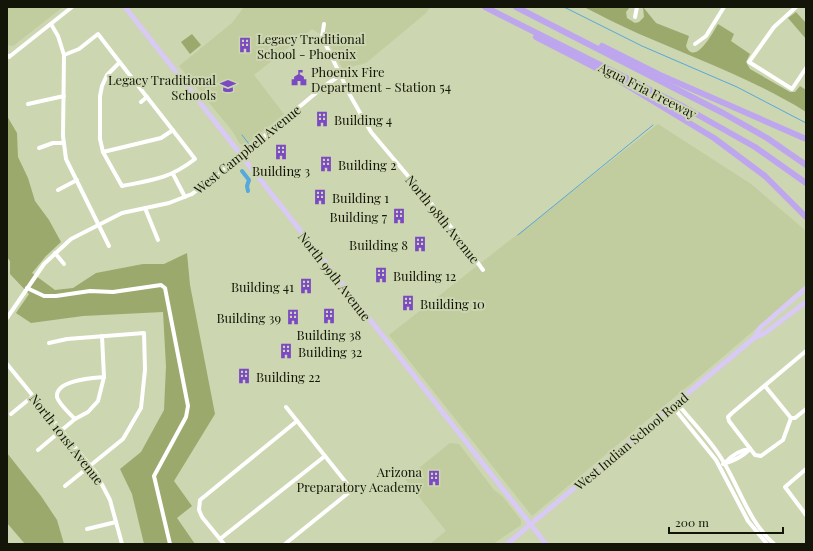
<svg xmlns="http://www.w3.org/2000/svg" width="813" height="551" font-family="'Playfair Display',serif">
  <style>
    .built { fill: #c1cc9f }
    .green { fill: #9ba96d }
    .lines { fill: none; stroke-linecap: round; stroke-linejoin: round }
    .stream { stroke: #56a8dd; stroke-width: 1 }
    .canal { stroke: #56a8dd; stroke-width: 4 }
    .minor { stroke: #fff; stroke-width: 4 }
    .major { stroke: #d8caf5; stroke-width: 5 }
    .highway { stroke: #bea6ee; stroke-width: 6 }
    .labels { text-anchor: middle; dominant-baseline: central; stroke-width: 4; stroke-linejoin: round; paint-order: stroke }
    .poi-label { font-size: 13px; fill: #121508; stroke: #ccd6b0; text-anchor: start }
    .street-label { font-size: 13px; fill: #121508; stroke: #ccd6b0 }
  </style>
  <rect width="100%" height="100%" fill="#ccd6b0"/>
  <g class="built">
    <polygon points="7,7 63,7 13,46 7,45"/>
    <polygon points="244,7 430,7 426,13 366,63 343,69 326,38 312,29 254,75 284,114 246,145 240,144 233,132 179,66 232,23"/>
    <polygon points="658,124 751,184 806,231 806,286 712,366 532,516 389,335"/>
    <polygon points="450,443 459,444 494,490 503,497 521,520 521,525 493,544 430,544 446,531 405,479"/>
  </g>
  <g class="green">
    <path d="M584 7H630L626 12 627 18 635 23 639 22 644 17 643 7 656 23 689 36 686 46C695 67 713 32 718 24L734 34 731 41 750 54 746 62 750 69 790 92H795L800 86 806 90V112C753 79 694 58 637 33 619 25 602 16 584 7Z"/>
    <polygon points="796,12 806,23 806,39 788,18"/>
    <polygon points="192,34 201,45 190,54 181,42"/>
    <polygon points="7,116 17,133 18,157 28,178 35,201 49,220 61,242 46,256 32,273 55,290 73,288 96,273 143,264 164,264 187,253 190,285 215,414 174,481 192,506 177,518 195,544 144,544 132,494 120,469 141,452 164,410 166,366 163,312 83,316 31,323 16,313 29,294 10,274 10,261 7,257"/>
    <polygon points="7,453 41,496 57,520 64,544 25,544 7,523"/>
  </g>
  <g class="lines">
    <g class="stream">
      <polyline points="564,7 642,46 737,87 806,123"/>
      <polyline points="242,135 249,144"/>
      <polyline points="518,235 653,125"/>
    </g>
    <polyline class="canal" points="242,171 249,180 247,186 248,191"/>
    <g class="minor">
      <polyline points="796,7 774,27 749,62 792,89 806,68"/>
      <polyline points="635,17 637,7"/>
      <polyline points="51,24 58,36 64,55 63,136 66,159 109,246"/>
      <polyline points="324,24 322,37 351,97 371,132 456,233 483,270"/>
      <polyline points="695,44 706,36 724,7"/>
      <polyline points="7,55 9,57 72,7"/>
      <path d="M64 55 79 49 98 34C130 76 163 117 195 159 169 179 153 180 122 186L103 152 100 139V96L102 86 107 75 120 62"/>
      <polyline points="141,102 147,97"/>
      <polyline points="28,104 64,96"/>
      <polyline points="39,148 53,143 63,143"/>
      <polyline points="103,152 161,138 173,130"/>
      <polyline points="173,174 185,197"/>
      <polyline points="58,190 77,180"/>
      <polyline points="145,208 158,240"/>
      <polyline points="55,253 64,264"/>
      <polyline points="27,288 44,296 56,296 90,291 113,292 161,285 165,288 188,406 186,417 154,476 170,544"/>
      <polyline points="7,318 44,264 71,239 122,213 169,203 192,194 242,155 323,87 339,76 356,70"/>
      <polyline points="49,343 67,339 144,333 145,370 141,408 123,439 65,486"/>
      <polyline points="806,351 732,413 728,417 729,421 755,455 761,456 783,440 791,418 795,418 806,409"/>
      <polyline points="7,364 96,473 110,500 122,544"/>
      <polyline points="765,386 791,418"/>
      <path d="M675 405 681 408C695 425 712 442 723 461 740 489 749 522 774 544"/>
      <polyline points="675,405 678,413 716,460 748,521 767,544"/>
      <polyline points="11,414 33,396"/>
      <path d="M75 419C70 414 59 404 57 397 55 380 93 378 104 377"/>
      <polyline points="38,450 75,419 88,412 98,401 104,377 102,336"/>
      <path d="M725 463C732 455 740 450 750 449"/>
      <path d="M723 464C734 461 742 457 750 449"/>
      <polyline points="806,469 785,487 806,515"/>
      <polyline points="87,529 116,522"/>
      <polyline points="220,539 325,456"/>
      <polyline points="224,544 202,517 199,510 200,500 297,421"/>
      <polyline points="285,544 352,490 286,407"/>
    </g>
    <g class="major">
      <polyline points="125,7 546,544"/>
      <polyline points="755,337 760,328 806,288"/>
      <polyline points="507,544 754,338 765,333 806,302"/>
    </g>
    <g class="highway">
      <polyline points="485,7 684,107 755,147 806,183"/>
      <polyline points="516,7 723,113 767,138 806,165"/>
      <polyline points="536,37 610,75 714,138 765,176 806,217"/>
      <polyline points="602,46 660,75 806,139"/>
    </g>
  </g>
  <defs>
    <symbol id="building-bare" viewBox="-9 -9 18 18"><path d="M-4-6H4V6H1V3H-1V6H-4ZM-2.5-4.3h1.7v1.8h-1.7ZM.8-4.3h1.7v1.8H.8ZM-2.5-1h1.7V.8h-1.7ZM.8-1h1.7V.8H.8Z" fill="#7b4ac2" stroke="#ccd6b0" stroke-width="2.5" paint-order="stroke"/></symbol>
    <symbol id="civic-bare" viewBox="-9 -9 18 18"><path d="M-.6-6.5H3V-4.5H.6V-3L4-1V1h2V6H-6V1h2V-1L-.6-3ZM-1.2 2.5V6h2.4V2.5Z" fill="#7b4ac2" stroke="#ccd6b0" stroke-width="2.5" paint-order="stroke"/></symbol>
    <symbol id="school-bare" viewBox="-9 -9 18 18"><path d="M0-5L7-2L0 1L-7-2ZM-4 1L0 2.5L4 1V4Q0 6-4 4Z" fill="#7b4ac2" stroke="#ccd6b0" stroke-width="2.5" paint-order="stroke"/></symbol>
  </defs>
  <g fill-rule="evenodd">
    <use href="#building-bare" x="234" y="34" width="22" height="22"/>
    <use href="#civic-bare" x="288" y="67" width="22" height="22"/>
    <use href="#school-bare" x="217" y="75" width="22" height="22"/>
    <use href="#building-bare" x="311" y="108" width="22" height="22"/>
    <use href="#building-bare" x="270" y="141" width="22" height="22"/>
    <use href="#building-bare" x="315" y="153" width="22" height="22"/>
    <use href="#building-bare" x="309" y="186" width="22" height="22"/>
    <use href="#building-bare" x="388" y="205" width="22" height="22"/>
    <use href="#building-bare" x="409" y="233" width="22" height="22"/>
    <use href="#building-bare" x="370" y="264" width="22" height="22"/>
    <use href="#building-bare" x="295" y="275" width="22" height="22"/>
    <use href="#building-bare" x="397" y="292" width="22" height="22"/>
    <use href="#building-bare" x="318" y="305" width="22" height="22"/>
    <use href="#building-bare" x="282" y="306" width="22" height="22"/>
    <use href="#building-bare" x="275" y="340" width="22" height="22"/>
    <use href="#building-bare" x="233" y="365" width="22" height="22"/>
    <use href="#building-bare" x="423" y="467" width="22" height="22"/>
  </g>
  <g class="labels">
    <g class="poi-label">
      <text x="257" y="38">Legacy Traditional<tspan x="257" dy="15">School - Phoenix</tspan></text>
      <text x="311" y="71">Phoenix Fire<tspan x="311" dy="15">Department - Station 54</tspan></text>
      <text x="216" y="79" text-anchor="end">Legacy Traditional<tspan x="216" dy="15">Schools</tspan></text>
      <text x="334" y="119">Building 4</text>
      <text x="338" y="164">Building 2</text>
      <text x="281" y="170" text-anchor="middle">Building 3</text>
      <text x="332" y="197">Building 1</text>
      <text x="387" y="216" text-anchor="end">Building 7</text>
      <text x="408" y="244" text-anchor="end">Building 8</text>
      <text x="393" y="275">Building 12</text>
      <text x="294" y="286" text-anchor="end">Building 41</text>
      <text x="420" y="303">Building 10</text>
      <text x="281" y="317" text-anchor="end">Building 39</text>
      <text x="329" y="334" text-anchor="middle">Building 38</text>
      <text x="298" y="351">Building 32</text>
      <text x="256" y="376">Building 22</text>
      <text x="422" y="471" text-anchor="end">Arizona<tspan x="422" dy="15">Preparatory Academy</tspan></text>
    </g>
    <g class="street-label">
      <text transform="translate(648 90) rotate(27)">Agua Fria Freeway</text>
      <text transform="translate(247 149) rotate(-39)">West Campbell Avenue</text>
      <text transform="translate(443 219) rotate(51)">North 98th Avenue</text>
      <text transform="translate(335 276) rotate(52)">North 99th Avenue</text>
      <text transform="translate(67 439) rotate(52)">North 101st Avenue</text>
      <text transform="translate(631 441) rotate(-40)">West Indian School Road</text>
    </g>
  </g>
  <rect width="813" height="551" fill="none" stroke="#121508" stroke-width="16"/>
  <path d="M669 527v6h114v-6" fill="none" stroke="#121508" stroke-width="2"/>
  <text x="675" y="527" font-size="12" fill="#121508" stroke="#ccd6b0" stroke-width="3" paint-order="stroke">200 m</text>
</svg>
